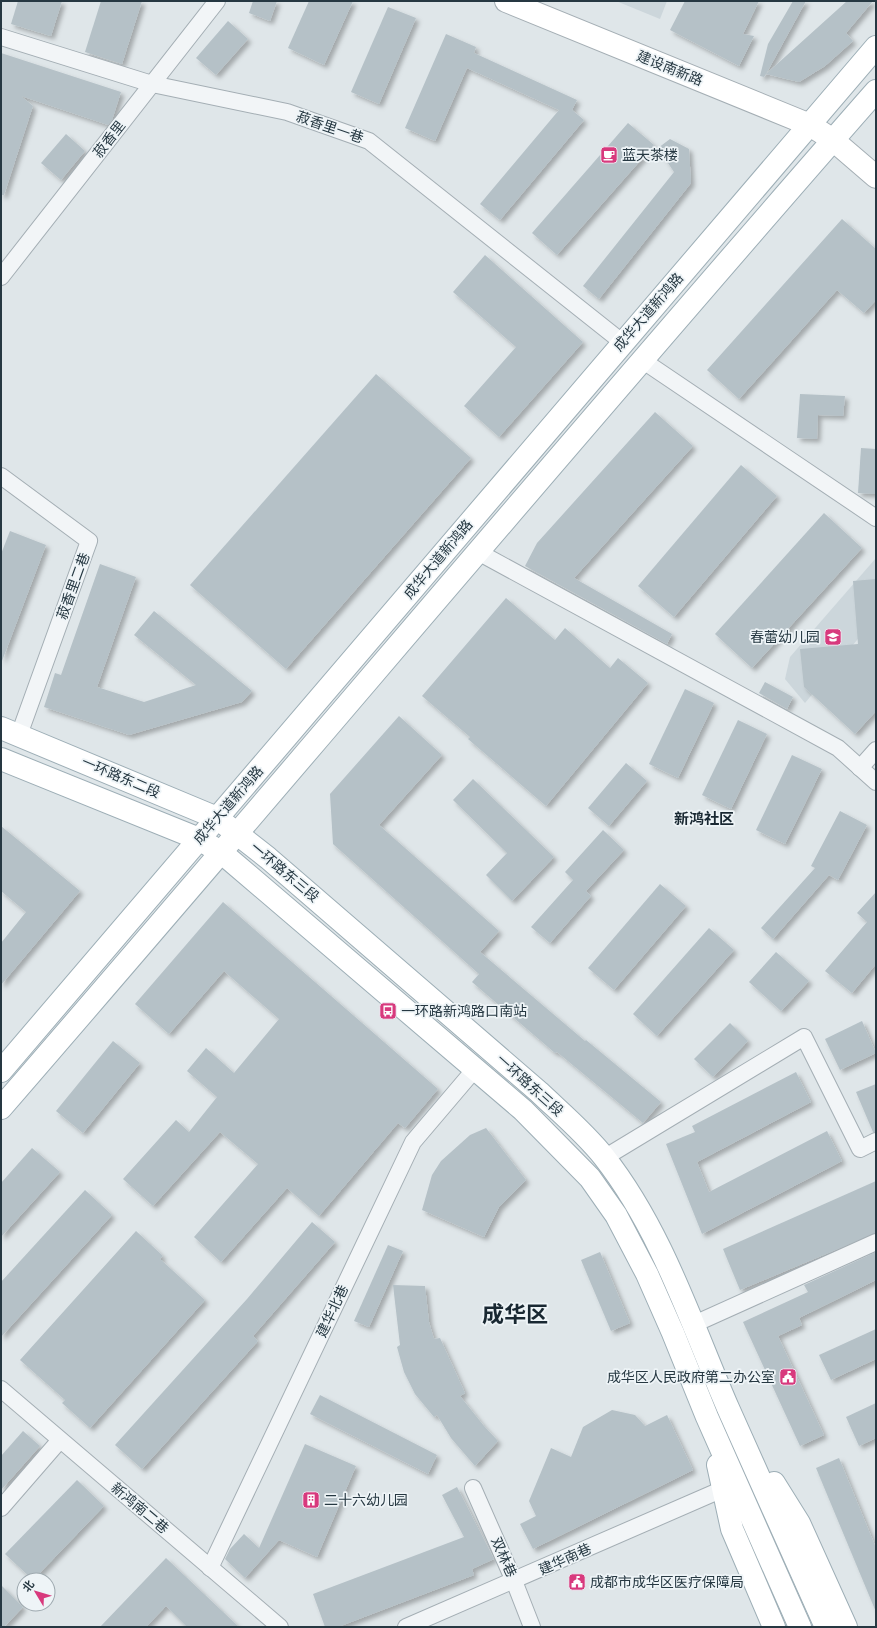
<svg xmlns="http://www.w3.org/2000/svg" width="877" height="1628" font-family="Jost,'Noto Sans SC',sans-serif">
  <style>
    .built { fill: #ccd6db }
    .building { fill: #b5c1c7; filter: url(#shadow) }
    .lines { fill: none; stroke-linecap: round; stroke-linejoin: round }
    .street-casing { stroke: #a4aeb4; stroke-width: 18 }
    .secondary-casing { stroke: #a4aeb4; stroke-width: 24 }
    .primary-casing { stroke: #9daeb6; stroke-width: 24 }
    .street { stroke: #f2f5f7; stroke-width: 16 }
    .secondary { stroke: #fff; stroke-width: 22 }
    .primary { stroke: #fff; stroke-width: 22 }
    .labels { text-anchor: middle; dominant-baseline: central; stroke-width: 3.5; stroke-linejoin: round; paint-order: stroke }
    .street-label { font-size: 14px; fill: #263842; stroke: #eef4f7 }
    .poi-label { font-size: 14px; fill: #263842; stroke: #eef4f7; text-anchor: start }
    .neighbourhood-label { font-size: 15px; font-weight: bold; fill: #192832; stroke: #eef4f7 }
    .town-label { font-size: 22px; font-weight: bold; fill: #192832; stroke: #eef4f7 }
  </style>
  <defs>
    <filter id="shadow"><feDropShadow dx="3.5" dy="3.5" stdDeviation="2" flood-color="#0004"/></filter>
  </defs>
  <rect width="100%" height="100%" fill="#dfe6e9"/>
  <g class="built">
    <polygon points="616,1 667,1 660,19"/>
    <polygon points="876,558 876,617 805,703 785,679 790,657"/>
  </g>
  <g class="building">
    <polygon points="18,1 62,1 51,36 11,24"/>
    <polygon points="101,1 142,1 122,64 85,52"/>
    <polygon points="253,1 277,1 270,21 249,13"/>
    <polygon points="309,1 353,1 324,65 288,48"/>
    <polygon points="685,1 759,1 743,34 754,36 739,66 670,30"/>
    <polygon points="793,1 806,1 766,74 847,1 873,1 846,33 853,41 825,66 799,82 766,74 764,77 760,76 768,44"/>
    <polygon points="388,7 416,18 379,104 351,92"/>
    <polygon points="228,21 248,39 216,75 196,58"/>
    <polygon points="446,34 476,47 474,53 577,100 572,110 584,120 500,220 480,204 559,110 467,68 435,141 405,128"/>
    <polygon points="1,53 121,92 112,120 108,125 21,96 33,106 4,195 1,195"/>
    <polygon points="628,123 654,145 557,255 532,233"/>
    <polygon points="66,134 85,151 61,180 41,163"/>
    <polygon points="670,139 689,149 691,183 599,299 583,286 674,172 658,148"/>
    <polygon points="842,219 876,249 876,300 864,313 837,290 739,399 707,370"/>
    <polygon points="485,255 583,342 499,437 464,406 516,347 453,292"/>
    <polygon points="376,374 471,458 286,669 190,585"/>
    <polygon points="800,394 845,396 843,416 818,415 817,439 797,438"/>
    <polygon points="655,412 693,446 574,578 672,634 667,644 525,566 537,543"/>
    <polygon points="861,448 876,449 876,494 858,493"/>
    <polygon points="741,465 777,496 674,617 638,586"/>
    <polygon points="824,513 862,548 752,668 715,634"/>
    <polygon points="10,531 46,545 2,661 1,554"/>
    <polygon points="100,564 136,577 97,687 144,702 196,685 134,635 154,611 252,691 242,702 129,735 44,707 55,673 61,675"/>
    <polygon points="876,579 876,711 855,734 804,687 800,649 858,644 853,581"/>
    <polygon points="506,598 555,640 565,628 610,668 618,658 648,683 546,806 468,739 470,737 422,696"/>
    <polygon points="765,682 793,697 787,709 759,693"/>
    <polygon points="685,689 714,703 678,778 649,764"/>
    <polygon points="399,716 442,755 379,825 499,931 480,952 585,1041 586,1040 661,1102 643,1123 557,1052 555,1053 472,982 479,974 333,844 330,794"/>
    <polygon points="738,720 767,734 731,809 702,795"/>
    <polygon points="792,755 822,769 785,844 756,830"/>
    <polygon points="626,763 647,781 609,826 588,808"/>
    <polygon points="473,779 554,857 512,901 486,875 507,853 453,800"/>
    <polygon points="840,811 867,825 838,880 829,875 773,939 761,928 815,868 811,866"/>
    <polygon points="1,826 80,891 1,985 1,943 26,912 1,891"/>
    <polygon points="603,830 624,850 586,891 591,896 550,943 531,927 573,880 565,872"/>
    <polygon points="660,884 686,906 614,990 588,968"/>
    <polygon points="876,892 876,964 852,993 825,971 867,922 857,913"/>
    <polygon points="223,902 438,1089 405,1128 398,1123 319,1216 287,1188 221,1262 194,1237 258,1164 220,1132 153,1206 123,1179 176,1120 189,1132 217,1097 187,1071 206,1048 234,1073 279,1019 224,971 169,1034 135,1004"/>
    <polygon points="709,928 734,950 657,1036 633,1014"/>
    <polygon points="776,952 809,981 781,1011 749,982"/>
    <polygon points="862,1021 876,1053 840,1070 825,1039"/>
    <polygon points="730,1023 748,1041 713,1077 694,1059"/>
    <polygon points="113,1041 140,1063 83,1133 56,1111"/>
    <polygon points="796,1072 811,1102 697,1162 709,1192 827,1131 842,1161 702,1234 666,1144 695,1132 692,1126"/>
    <polygon points="876,1084 876,1132 873,1132 856,1092"/>
    <polygon points="486,1128 526,1180 499,1207 484,1237 422,1210 432,1175 441,1161 470,1135"/>
    <polygon points="32,1148 60,1172 1,1237 1,1183"/>
    <polygon points="876,1181 876,1233 740,1290 723,1249"/>
    <polygon points="85,1190 112,1215 1,1337 1,1282"/>
    <polygon points="312,1222 335,1242 253,1336 258,1341 142,1469 115,1445 247,1299"/>
    <polygon points="136,1231 163,1256 160,1259 205,1300 90,1428 62,1403 65,1400 20,1360"/>
    <polygon points="388,1245 403,1251 369,1327 354,1321"/>
    <polygon points="600,1252 630,1323 611,1331 581,1260"/>
    <polygon points="876,1252 876,1280 799,1318 802,1325 778,1336 824,1435 800,1446 743,1322 808,1292 804,1285"/>
    <polygon points="393,1285 425,1286 429,1322 434,1339 440,1338 465,1393 460,1396 484,1426 498,1441 475,1466 451,1438 437,1415 434,1417 415,1394 404,1372 397,1347 400,1345"/>
    <polygon points="876,1329 876,1359 831,1380 819,1355"/>
    <polygon points="320,1395 437,1455 428,1474 310,1414"/>
    <polygon points="876,1403 876,1438 859,1446 846,1417"/>
    <polygon points="612,1410 635,1415 645,1426 667,1415 693,1470 533,1549 520,1524 536,1516 529,1501 551,1448 571,1457 583,1427"/>
    <polygon points="23,1431 40,1446 1,1490 1,1456"/>
    <polygon points="305,1444 356,1466 317,1557 279,1540 245,1578 225,1559 230,1549 244,1534 259,1548"/>
    <polygon points="839,1458 876,1548 876,1612 816,1468"/>
    <polygon points="77,1480 104,1506 33,1580 5,1554"/>
    <polygon points="457,1487 494,1559 472,1569 474,1575 338,1627 325,1627 313,1594 464,1537 442,1495"/>
    <polygon points="166,1558 239,1627 187,1627 166,1606 146,1627 100,1627"/>
    <polygon points="1,1585 23,1607 4,1627 1,1627"/>
  </g>
  <g class="lines">
    <defs>
      <g id="street">
        <polyline points="1,37 152,84 287,112 369,141 622,342"/>
        <polyline points="1,277 217,1"/>
        <polyline points="642,360 876,518"/>
        <polyline points="1,476 89,541 19,735"/>
        <polyline points="478,552 838,748 876,782"/>
        <polyline points="860,768 876,750"/>
        <polyline points="604,1158 804,1037 860,1149 876,1141"/>
        <polyline points="692,1325 876,1242"/>
        <polyline points="1,1389 280,1627"/>
        <polyline points="473,1488 514,1581 532,1627"/>
        <polyline points="1,1508 60,1440"/>
        <polyline points="210,1568 413,1142 475,1069"/>
        <polyline points="406,1627 723,1489"/>
      </g>
      <polyline id="secondary" points="506,1 810,125 833,140 876,177"/>
      <g id="primary">
        <path d="M1 728 217 818 268 858 539 1092C561 1113 585 1133 604 1157 662 1231 691 1323 728 1408 760 1481 793 1554 826 1627"/>
        <polyline points="1,759 199,839 222,853 523,1110 590,1178 616,1215 647,1274 673,1333 707,1417 800,1627"/>
        <polyline points="1,1071 876,47"/>
        <path d="M1 1108C294 770 581 427 876 91"/>
        <polyline points="718,1465 732,1529 774,1627"/>
        <polyline points="774,1483 799,1523 846,1627"/>
      </g>
    </defs>
    <use href="#street" class="street-casing"/>
    <use href="#secondary" class="secondary-casing"/>
    <use href="#primary" class="primary-casing"/>
    <use href="#street" class="street"/>
    <use href="#secondary" class="secondary"/>
    <use href="#primary" class="primary"/>
  </g>
  <defs>
    <symbol id="cafe-square" viewBox="-11 -11 22 22"><rect x="-9" y="-9" width="18" height="18" rx="4" fill="#d8397d" stroke="#eef4f7"/><path d="M-5.5-4.5H6V0H3Q3 3.5 0 3.5H-2.5Q-5.5 3.5-5.5 0ZM3-3.2v2h1.7v-2ZM-6 4.5H4V6H-6Z" fill="#fff"/></symbol>
    <symbol id="school-square" viewBox="-11 -11 22 22"><rect x="-9" y="-9" width="18" height="18" rx="4" fill="#d8397d" stroke="#eef4f7"/><path d="M0-5L7-2L0 1L-7-2ZM-4 1L0 2.5L4 1V4Q0 6-4 4Z" fill="#fff"/></symbol>
    <symbol id="bus-square" viewBox="-11 -11 22 22"><rect x="-9" y="-9" width="18" height="18" rx="4" fill="#d8397d" stroke="#eef4f7"/><path d="M-5-6H5V4H4V6H2V4H-2V6H-4V4H-5ZM-3.5-4V0h7V-4ZM-3.5 1.2v1.5H-2V1.2ZM2 1.2v1.5H3.5V1.2Z" fill="#fff"/></symbol>
    <symbol id="civic-square" viewBox="-11 -11 22 22"><rect x="-9" y="-9" width="18" height="18" rx="4" fill="#d8397d" stroke="#eef4f7"/><path d="M-.6-6.5H3V-4.5H.6V-3L4-1V1h2V6H-6V1h2V-1L-.6-3ZM-1.2 2.5V6h2.4V2.5Z" fill="#fff"/></symbol>
    <symbol id="building-square" viewBox="-11 -11 22 22"><rect x="-9" y="-9" width="18" height="18" rx="4" fill="#d8397d" stroke="#eef4f7"/><path d="M-4-6H4V6H1V3H-1V6H-4ZM-2.5-4.3h1.7v1.8h-1.7ZM.8-4.3h1.7v1.8H.8ZM-2.5-1h1.7V.8h-1.7ZM.8-1h1.7V.8H.8Z" fill="#fff"/></symbol>
  </defs>
  <g fill-rule="evenodd">
    <use href="#cafe-square" x="599" y="145" width="20" height="20"/>
    <use href="#school-square" x="823" y="627" width="20" height="20"/>
    <use href="#bus-square" x="378" y="1001" width="20" height="20"/>
    <use href="#civic-square" x="778" y="1367" width="20" height="20"/>
    <use href="#building-square" x="301" y="1490" width="20" height="20"/>
    <use href="#civic-square" x="567" y="1572" width="20" height="20"/>
  </g>
  <g class="labels">
    <g class="street-label">
      <text transform="translate(670 68) rotate(22)">建设南新路</text>
      <text transform="translate(330 127) rotate(19)">菽香里一巷</text>
      <text transform="translate(109 139) rotate(-52)">菽香里</text>
      <text transform="translate(648 312) rotate(-49)">成华大道新鸿路</text>
      <text transform="translate(438 559) rotate(-50)">成华大道新鸿路</text>
      <text transform="translate(73 586) rotate(-70)">菽香里二巷</text>
      <text transform="translate(121 777) rotate(23)">一环路东二段</text>
      <text transform="translate(228 805) rotate(-49)">成华大道新鸿路</text>
      <text transform="translate(285 872) rotate(40)">一环路东三段</text>
      <text transform="translate(530 1085) rotate(42)">一环路东三段</text>
      <text transform="translate(332 1311) rotate(-65)">建华北巷</text>
      <text transform="translate(140 1508) rotate(40)">新鸿南二巷</text>
      <text transform="translate(504 1557) rotate(66)">双林巷</text>
      <text transform="translate(565 1559) rotate(-24)">建华南巷</text>
    </g>
    <g class="poi-label">
      <text x="622" y="155">蓝天茶楼</text>
      <text x="820" y="637" text-anchor="end">春蕾幼儿园</text>
      <text x="401" y="1011">一环路新鸿路口南站</text>
      <text x="775" y="1377" text-anchor="end">成华区人民政府第二办公室</text>
      <text x="324" y="1500">二十六幼儿园</text>
      <text x="590" y="1582">成都市成华区医疗保障局</text>
    </g>
    <g class="neighbourhood-label">
      <text x="704" y="819">新鸿社区</text>
    </g>
    <g class="town-label">
      <text x="515" y="1314">成华区</text>
    </g>
  </g>
  <rect width="877" height="1628" fill="none" stroke="#263842" stroke-width="4"/>
  <g transform="translate(36 1592) rotate(308)"><circle r="19" fill="#eef4f7" stroke="#9ea9af"/>
  <path d="M0-3L7 15L0 10L-7 15Z" fill="#d8397d"/>
  <text y="-6" font-size="11" font-weight="bold" text-anchor="middle" fill="#263842">北</text>
  </g>
</svg>
